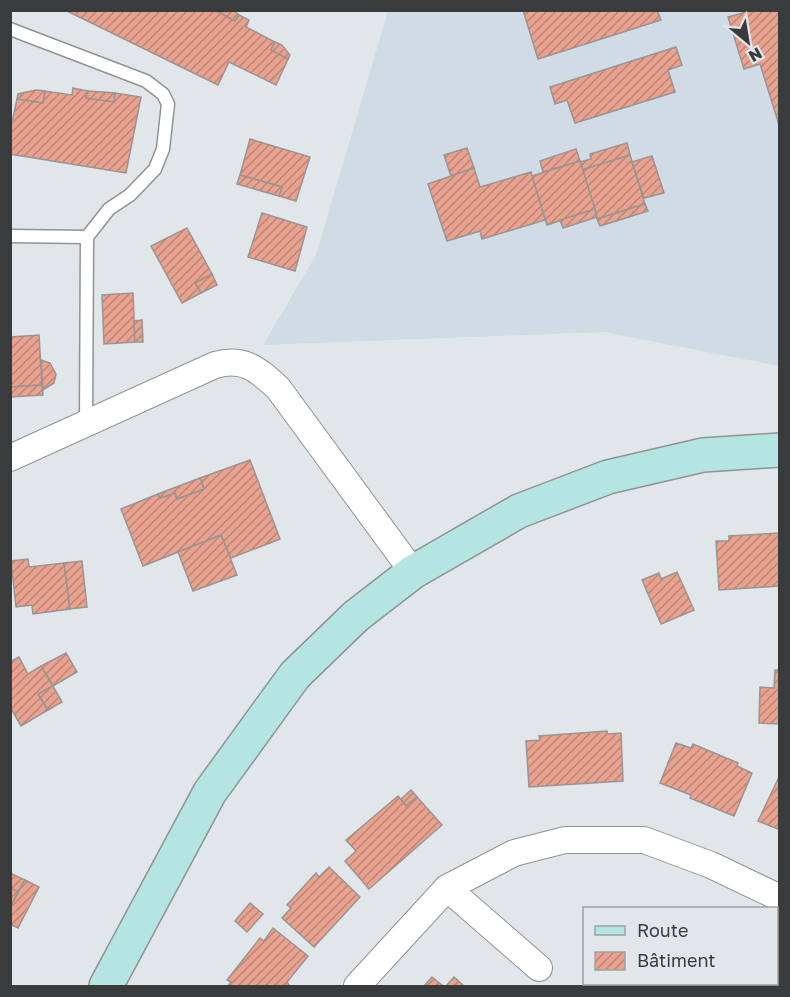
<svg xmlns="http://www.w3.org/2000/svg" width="790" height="997" font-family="'Golos Text',sans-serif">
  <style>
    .built { fill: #d1dbe6 }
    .building { fill: url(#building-hatch); stroke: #9a9492; stroke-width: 1.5 }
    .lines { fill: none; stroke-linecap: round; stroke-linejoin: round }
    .lane-casing { stroke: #8f9397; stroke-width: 15 }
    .street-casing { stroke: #8f9397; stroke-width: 28 }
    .secondary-casing { stroke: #8f9397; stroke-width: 36 }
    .lane { stroke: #fff; stroke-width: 12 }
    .street { stroke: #fff; stroke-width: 26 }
    .secondary { stroke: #b4e5e2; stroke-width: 33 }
  </style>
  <defs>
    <pattern id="building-hatch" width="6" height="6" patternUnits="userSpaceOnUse" patternTransform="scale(1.5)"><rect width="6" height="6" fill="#e9a28f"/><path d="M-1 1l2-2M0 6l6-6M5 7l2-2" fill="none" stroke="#be8576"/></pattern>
  </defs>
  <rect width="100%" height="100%" fill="#e1e6eb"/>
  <polygon class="built" points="388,11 779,11 779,366 604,332 263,345 316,255"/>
  <g class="building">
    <polygon points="65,10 215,10 235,21 239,15 249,20 246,27 275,42 271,50 288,59 276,85 229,62 218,85"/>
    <polygon points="215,10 233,10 239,15 235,21"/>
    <polygon points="523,10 657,10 661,20 538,59"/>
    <polygon points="743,10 780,10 780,128 760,64 744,69 728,17 743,13"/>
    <polygon points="275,42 282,45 290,55 288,59 271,50"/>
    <polygon points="676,47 682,65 668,70 675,92 575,123 567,100 555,104 550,87"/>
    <polygon points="73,88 88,91 86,98 114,102 115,93 141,97 126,173 10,154 10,131 17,99 43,103 45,91 72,95"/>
    <polygon points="36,90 45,91 43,103 17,99 18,94"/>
    <polygon points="88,91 115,93 114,102 86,98"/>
    <polygon points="250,139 310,157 296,201 279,196 282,187 240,175"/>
    <polygon points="627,143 630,155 582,170 580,162 591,159 590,154"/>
    <polygon points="467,148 474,168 451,176 444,155"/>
    <polygon points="576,149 580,161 543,172 540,161"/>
    <polygon points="630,155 645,204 597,219 582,170"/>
    <polygon points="652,156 664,193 644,198 632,162"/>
    <polygon points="580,161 595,209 547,225 532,176"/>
    <polygon points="474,168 480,187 531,172 545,220 482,239 480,231 447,241 428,184"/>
    <polygon points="240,175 282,187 279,196 237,184"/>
    <polygon points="645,204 648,211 600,226 597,219"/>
    <polygon points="595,209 597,217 563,228 560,220"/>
    <polygon points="262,213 307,227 295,271 248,257"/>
    <polygon points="187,228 212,274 195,283 201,293 182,303 151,246"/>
    <polygon points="212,274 217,285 201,293 195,283"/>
    <polygon points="133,293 135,342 104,344 102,295"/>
    <polygon points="142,320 143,342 135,342 134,321"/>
    <polygon points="39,335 42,385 10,387 10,337"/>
    <polygon points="41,360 50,363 56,374 54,383 43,390"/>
    <polygon points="42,385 43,395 10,397 10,387"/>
    <polygon points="250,460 280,539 231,558 221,535 143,566 121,509 158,494 160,498 175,493 177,499 204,489 200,478"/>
    <polygon points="200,478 204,489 177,499 175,493 160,498 158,494"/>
    <polygon points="780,533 780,586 719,590 716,541 729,541 729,536"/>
    <polygon points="221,535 237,575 193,591 178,552"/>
    <polygon points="28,559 29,567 64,563 70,609 33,614 32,605 16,607 11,561"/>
    <polygon points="82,561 87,607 70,609 64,563"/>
    <polygon points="677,572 694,610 661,624 642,580 659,573 661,579"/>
    <polygon points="66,653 77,672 53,686 41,666"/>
    <polygon points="19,657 28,674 41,666 53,686 38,694 48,710 21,726 10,707 10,662"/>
    <polygon points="775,670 780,670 780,724 759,723 760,687 774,688"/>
    <polygon points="53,686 62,702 48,710 38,694"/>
    <polygon points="607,731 607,734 621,733 623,781 529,787 526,741 540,740 539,736"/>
    <polygon points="676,743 691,748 693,744 738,763 737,766 752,773 734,816 690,798 691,795 660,783"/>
    <polygon points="779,777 780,778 780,830 758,821"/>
    <polygon points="411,790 417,797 406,806 401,799"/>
    <polygon points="398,796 406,806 417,797 442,825 369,889 345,861 356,851 346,840"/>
    <polygon points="329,867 360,897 314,947 282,918 291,908 287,905 316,873 319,877"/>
    <polygon points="10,873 25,880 18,892 10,888"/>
    <polygon points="25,880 39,887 18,928 10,924 10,907"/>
    <polygon points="10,888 18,892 10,907"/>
    <polygon points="250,903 263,914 247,932 235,921"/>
    <polygon points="273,928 308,956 287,982 290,986 228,986 231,982 227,980 260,938 264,941"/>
    <polygon points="776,970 780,971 780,986 715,986 716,984 776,984"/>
    <polygon points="432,977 443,986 424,986"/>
    <polygon points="454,977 464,986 446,986"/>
  </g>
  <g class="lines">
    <defs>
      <g id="lane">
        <polyline points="10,29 146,81 163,94 168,104 163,149 155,169 130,195 109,209 87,237 86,424"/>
        <polyline points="10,236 87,237"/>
      </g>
      <g id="street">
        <path d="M10 458 215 365C244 357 257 369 278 388L413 572"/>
        <polyline points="447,888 539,968"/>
        <polyline points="357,986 447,888 514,853 565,840 644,840 711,865 780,898"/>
      </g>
      <polyline id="secondary" points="106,986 210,792 295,675 356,616 413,572 519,511 608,477 703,455 780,450"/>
    </defs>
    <use href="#lane" class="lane-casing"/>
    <use href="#street" class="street-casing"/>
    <use href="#secondary" class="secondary-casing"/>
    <use href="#lane" class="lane"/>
    <use href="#street" class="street"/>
    <use href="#secondary" class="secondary"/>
  </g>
  <rect width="790" height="997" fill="none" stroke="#393b3c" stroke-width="24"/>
  <rect x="583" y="907" width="195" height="78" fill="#e1e6eb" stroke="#9ea2a5" stroke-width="1.5"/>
  <rect x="595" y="926" width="30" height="9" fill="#b4e5e2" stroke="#9ea2a5" stroke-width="1.5"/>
  <text x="637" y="937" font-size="18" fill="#393b3c">Route</text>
  <rect x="595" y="952" width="30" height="18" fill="url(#building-hatch)" stroke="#9ea2a5" stroke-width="1.5"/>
  <text x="637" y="967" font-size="18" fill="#393b3c">Bâtiment</text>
  <g transform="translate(748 42) rotate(150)" stroke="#e1e6eb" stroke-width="4.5" paint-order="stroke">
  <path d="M0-4.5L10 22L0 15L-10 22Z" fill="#393b3c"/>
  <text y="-9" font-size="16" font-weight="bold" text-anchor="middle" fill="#393b3c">N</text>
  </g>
</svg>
